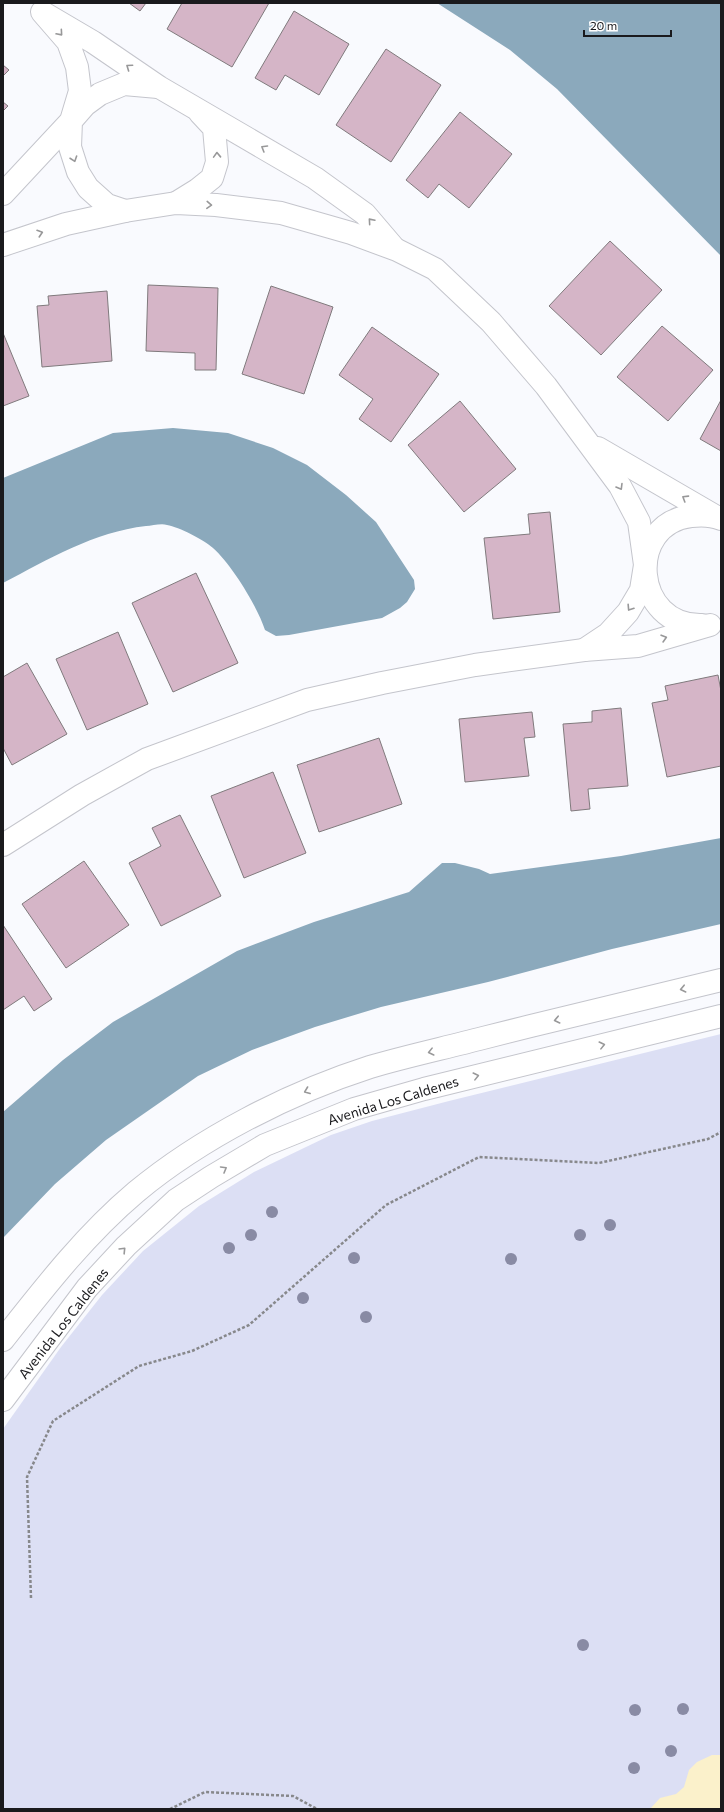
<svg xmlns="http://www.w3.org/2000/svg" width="724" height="1812" font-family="Commissioner,sans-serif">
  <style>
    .green { fill: #dcdff4 }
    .sand { fill: #fbf1cb }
    .water { fill: #8ba9bc }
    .building { fill: #d5b5c7; stroke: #807a7d }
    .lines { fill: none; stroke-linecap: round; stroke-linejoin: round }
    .minor-casing { stroke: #c4c5cc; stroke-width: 24 }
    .path { stroke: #87888b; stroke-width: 2.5; stroke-dasharray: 3 2; stroke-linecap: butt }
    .minor { stroke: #fff; stroke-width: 22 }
    .tree { fill: #898ba4 }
    .oneway { stroke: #989899 }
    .labels { text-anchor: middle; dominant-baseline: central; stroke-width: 3; stroke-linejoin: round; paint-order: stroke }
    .street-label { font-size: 14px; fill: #1a1a1d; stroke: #fff }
  </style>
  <rect width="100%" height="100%" fill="#f9fafe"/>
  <polygon class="green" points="721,1034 721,1809 3,1809 3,1429 61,1347 102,1295 143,1251 199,1206 254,1172 331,1135 372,1121 449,1101"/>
  <polygon class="sand" points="712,1755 721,1755 721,1809 650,1809 660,1798 676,1794 684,1787 689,1770 697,1762"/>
  <g class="water">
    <polygon points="437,3 721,3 721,256 557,89 510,50"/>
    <path d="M173 428 228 433 273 448 307 465 346 495 376 522 414 580 415 589 407 602 400 608 382 618 289 635 276 636 265 630C257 606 232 565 213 548 204 540 179 527 167 525 161 523 152 526 146 526 94 532 49 559 3 583V478L113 433Z"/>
    <polygon points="721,838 721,924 612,949 488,982 381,1007 315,1027 252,1050 198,1076 106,1140 55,1184 3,1238 3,1112 63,1060 113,1022 237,951 314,922 409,892 442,863 455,863 479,869 490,874 621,856"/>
  </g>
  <g class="building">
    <polygon points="129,3 146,3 140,11"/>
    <polygon points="182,3 269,3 232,67 167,29"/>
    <polygon points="294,11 349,44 319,95 285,75 276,90 255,78"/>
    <polygon points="386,49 441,85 391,162 336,125"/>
    <polygon points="3,65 9,70 3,76"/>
    <polygon points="3,102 8,106 3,111"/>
    <polygon points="460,112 512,154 469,208 439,184 428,198 406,180"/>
    <polygon points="610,241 662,290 601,355 549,306"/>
    <polygon points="148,285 218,288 216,370 195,370 195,353 146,351"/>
    <polygon points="271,286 333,307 304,394 242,374"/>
    <polygon points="107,291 112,361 42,367 37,306 49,305 48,296"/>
    <polygon points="662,326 713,370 668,421 617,377"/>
    <polygon points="372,327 439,374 391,442 359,419 373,399 339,375"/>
    <polygon points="3,333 29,396 3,406"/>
    <polygon points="721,400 721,451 700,439"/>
    <polygon points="460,401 516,469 464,512 408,445"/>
    <polygon points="550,512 560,612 493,619 484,538 530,534 528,514"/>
    <polygon points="196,573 238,663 173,692 132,603"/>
    <polygon points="118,632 148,704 87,730 56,659"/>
    <polygon points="27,663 67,734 12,765 3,748 3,677"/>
    <polygon points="718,675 721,691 721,766 667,777 652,703 668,700 665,686"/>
    <polygon points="621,708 628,786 588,789 590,809 571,811 563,724 592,722 592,711"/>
    <polygon points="532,712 535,737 524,738 529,776 465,782 459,719"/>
    <polygon points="379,738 402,804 319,832 297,765"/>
    <polygon points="273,772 306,853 244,878 211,796"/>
    <polygon points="180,815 221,896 161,926 129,863 161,846 152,828"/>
    <polygon points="84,861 129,925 66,968 22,904"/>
    <polygon points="3,925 52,999 34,1011 24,996 3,1010"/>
  </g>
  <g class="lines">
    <defs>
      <g id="minor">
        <polyline points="3,194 71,121 80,91 77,67 68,42 42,12 93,42 159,87 315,178 365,214 394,248"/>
        <polyline points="176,203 197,190 212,178 217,162 214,128 200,113"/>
        <polyline points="125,211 107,205 88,188 78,172 70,147 71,121 85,105 100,94 124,84 158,87"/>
        <polyline points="3,245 66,224 125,211 176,203 216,205 281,213 351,233 397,250 435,269 491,322 546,386 620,486 639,522 645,565 641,590 628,612 608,634 584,650 638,646 710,625"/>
        <polyline points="598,448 715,516"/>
        <path d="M702 625C633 627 625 524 691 516 701 515 712 515 721 519"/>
        <polyline points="3,845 82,795 147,759 307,700 382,683 475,665 584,650"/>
        <path d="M3 1340C44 1288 85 1235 136 1192 201 1138 289 1093 370 1067 407 1056 445 1048 483 1038 562 1018 641 999 721 980"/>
        <polyline points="3,1400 87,1288 126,1246 176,1200 211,1177 265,1145 354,1109 424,1089 721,1016"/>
      </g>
    </defs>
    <use href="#minor" class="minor-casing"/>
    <g class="path">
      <polyline points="31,1598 27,1477 53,1421 139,1366 192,1351 249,1325 386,1205 479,1157 599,1163 708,1139 721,1132"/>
      <polyline points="170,1809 205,1792 293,1796 317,1809"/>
    </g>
    <use href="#minor" class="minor"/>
  </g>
  <g class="tree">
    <circle cx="272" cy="1212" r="6"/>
    <circle cx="610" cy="1225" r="6"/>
    <circle cx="251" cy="1235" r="6"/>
    <circle cx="580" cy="1235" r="6"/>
    <circle cx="229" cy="1248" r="6"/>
    <circle cx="354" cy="1258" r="6"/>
    <circle cx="511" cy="1259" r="6"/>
    <circle cx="303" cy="1298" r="6"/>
    <circle cx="366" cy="1317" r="6"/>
    <circle cx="583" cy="1645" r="6"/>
    <circle cx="683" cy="1709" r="6"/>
    <circle cx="635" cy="1710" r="6"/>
    <circle cx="671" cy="1751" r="6"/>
    <circle cx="634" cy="1768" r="6"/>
  </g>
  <defs><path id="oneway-chevron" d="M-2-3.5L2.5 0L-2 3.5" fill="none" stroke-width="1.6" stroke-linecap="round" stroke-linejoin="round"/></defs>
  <g class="oneway">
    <use href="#oneway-chevron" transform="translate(60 33) rotate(49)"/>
    <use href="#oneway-chevron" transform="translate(129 67) rotate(-145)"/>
    <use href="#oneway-chevron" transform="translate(264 148) rotate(-149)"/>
    <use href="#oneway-chevron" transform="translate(217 155) rotate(-92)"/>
    <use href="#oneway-chevron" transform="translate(74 159) rotate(71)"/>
    <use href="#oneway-chevron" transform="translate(209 205) rotate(3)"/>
    <use href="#oneway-chevron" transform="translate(371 221) rotate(-131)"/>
    <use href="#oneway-chevron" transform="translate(40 233) rotate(-18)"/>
    <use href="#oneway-chevron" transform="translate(620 487) rotate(59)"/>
    <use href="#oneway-chevron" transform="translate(685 498) rotate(-148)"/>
    <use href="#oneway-chevron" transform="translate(630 608) rotate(123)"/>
    <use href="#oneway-chevron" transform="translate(664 638) rotate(-16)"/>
    <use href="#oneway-chevron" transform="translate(683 989) rotate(167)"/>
    <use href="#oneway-chevron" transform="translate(557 1020) rotate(167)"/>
    <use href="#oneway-chevron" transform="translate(602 1045) rotate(-14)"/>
    <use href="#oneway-chevron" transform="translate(431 1052) rotate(166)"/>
    <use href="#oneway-chevron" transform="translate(476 1076) rotate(-14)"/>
    <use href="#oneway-chevron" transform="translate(307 1091) rotate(159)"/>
    <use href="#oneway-chevron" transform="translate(224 1169) rotate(-30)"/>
    <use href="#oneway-chevron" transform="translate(123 1250) rotate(-46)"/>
  </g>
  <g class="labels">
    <g class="street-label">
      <text transform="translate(393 1100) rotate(-17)">Avenida Los Caldenes</text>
      <text transform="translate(63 1323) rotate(-52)">Avenida Los Caldenes</text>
    </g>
  </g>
  <rect width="724" height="1812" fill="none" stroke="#1a1a1d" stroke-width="8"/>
  <path d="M584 30v6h87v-6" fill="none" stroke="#1a1a1d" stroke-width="2"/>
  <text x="590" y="30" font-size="12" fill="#1a1a1d" stroke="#ffffff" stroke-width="3" paint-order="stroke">20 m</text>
</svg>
